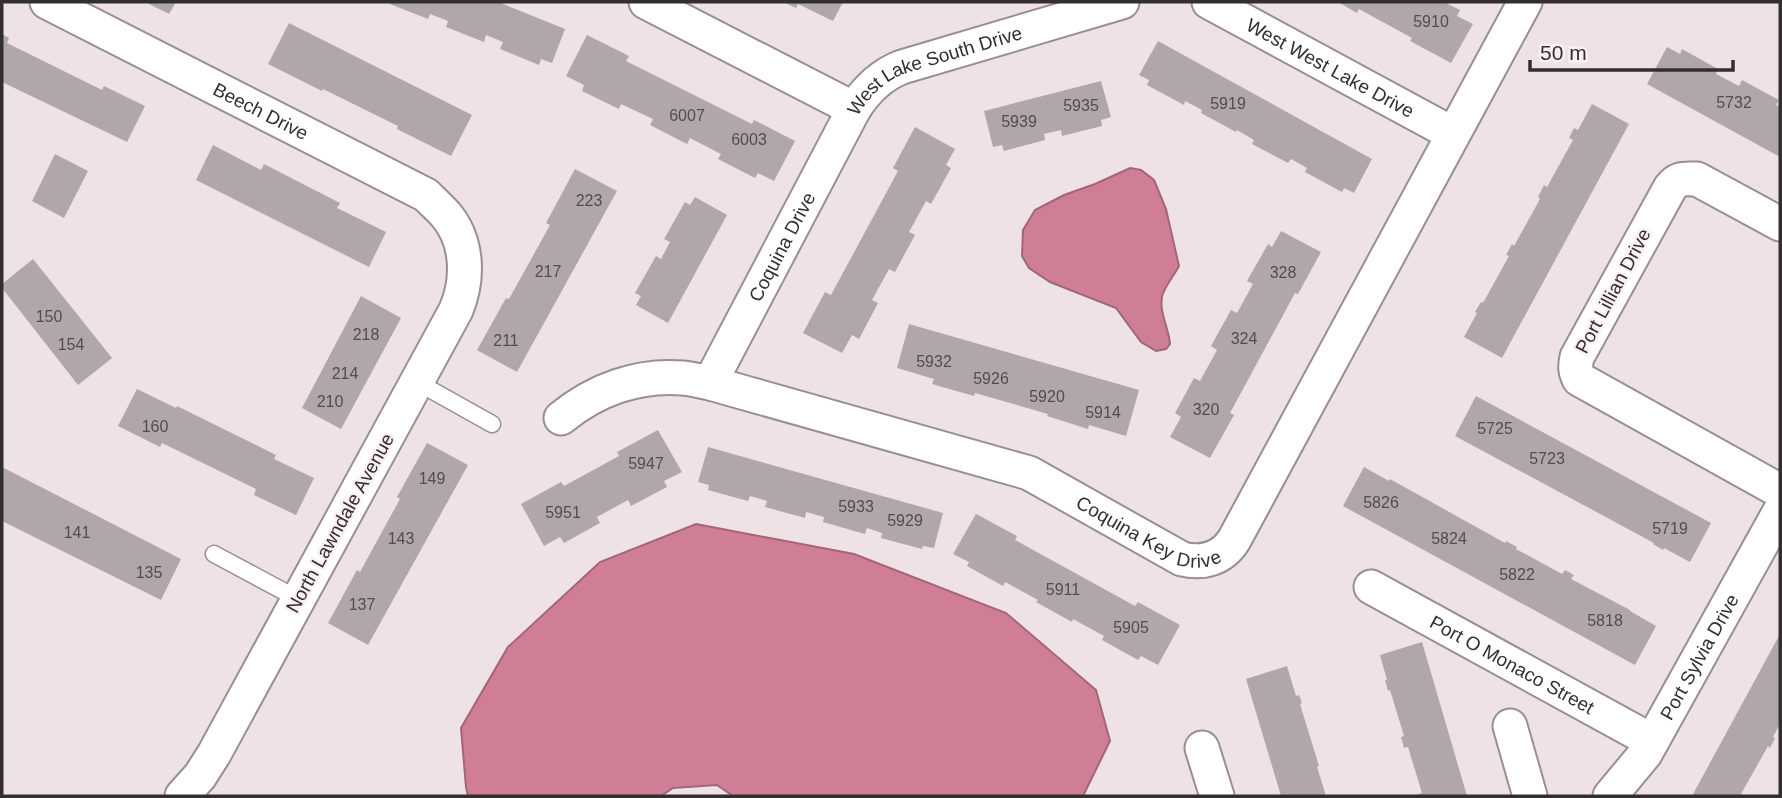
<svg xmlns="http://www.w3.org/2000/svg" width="1782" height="798" font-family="Arial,sans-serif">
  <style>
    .water { fill: #d07e96; stroke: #a16677; stroke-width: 2 }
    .building { fill: #b1a6a9 }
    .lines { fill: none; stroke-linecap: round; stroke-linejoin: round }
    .service-casing { stroke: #998e91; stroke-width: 19 }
    .minor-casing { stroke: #998e91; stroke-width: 37 }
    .service { stroke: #fff; stroke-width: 16 }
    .minor { stroke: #fff; stroke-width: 33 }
    .labels { text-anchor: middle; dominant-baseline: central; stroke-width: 5; stroke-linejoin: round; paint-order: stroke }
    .number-label { font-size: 16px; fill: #524d4e }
    .street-label { font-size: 19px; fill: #332f30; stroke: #fbf0f2 }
  </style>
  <rect width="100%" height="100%" fill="#eee2e5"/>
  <g class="water">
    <path d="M1130 168 1141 170 1154 180 1166 209 1179 266C1175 274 1163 289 1162 297 1159 312 1169 329 1170 344L1166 349 1156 351 1141 342 1116 308 1050 282 1029 268 1022 256 1023 230 1035 210 1064 195 1095 184Z"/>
    <polygon points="696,524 854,554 1006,613 1096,690 1110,741 1083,796 733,796 717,785 673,788 661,796 468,796 466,787 461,728 508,647 600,562"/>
  </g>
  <g class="building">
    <polygon points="145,2 176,2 169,14"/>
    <polygon points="391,2 498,2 565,29 552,63 541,59 539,65 500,49 503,42 486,35 484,42 446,27 448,21 430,14 428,19 390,4"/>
    <polygon points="783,2 843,2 833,21 798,4 796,8"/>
    <polygon points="1338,2 1444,2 1460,10 1457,16 1473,24 1451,63 1410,41 1412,38 1359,9 1357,13"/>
    <polygon points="289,23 472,115 451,156 397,129 398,126 323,89 322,91 268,64"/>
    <polygon points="2,34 9,38 7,43 102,90 104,86 145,106 127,142 2,82"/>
    <polygon points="587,35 629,56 626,61 752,124 754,120 795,141 774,181 758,173 755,178 718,159 721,154 690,138 687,144 650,125 653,119 621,104 619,109 582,91 584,85 566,76"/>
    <polygon points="1158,41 1372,159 1354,193 1344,188 1342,192 1305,172 1307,168 1291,159 1288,163 1252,144 1254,140 1237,130 1236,132 1201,113 1202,110 1185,101 1184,105 1147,85 1149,80 1139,75"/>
    <polygon points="1667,47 1680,54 1682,49 1718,69 1716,74 1739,86 1742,80 1779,100 1776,105 1780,107 1780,157 1647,84"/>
    <polygon points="1101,81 1111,117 1101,120 1102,126 1062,136 1061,130 1044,134 1045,140 1004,151 1002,145 993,147 984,111"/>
    <polygon points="1592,104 1629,124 1502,358 1464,337 1477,313 1475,312 1481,302 1483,303 1509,256 1506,255 1512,244 1514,246 1540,199 1538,197 1544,185 1547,187 1573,140 1569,138 1574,128 1578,130"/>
    <polygon points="915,127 955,149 946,165 951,168 931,204 926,201 909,232 915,235 895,272 889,269 872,300 878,303 859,339 852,335 842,353 803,333 825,292 831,295 898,171 893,168"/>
    <polygon points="213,145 261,170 264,164 340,203 337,208 386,232 369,267 196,180"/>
    <polygon points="55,154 88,171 64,218 32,201"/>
    <polygon points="575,169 617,191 517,372 477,350 506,298 509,299 550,225 546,223"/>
    <polygon points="695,197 727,215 668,323 636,305 641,296 635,293 656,256 661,259 670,242 664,239 685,202 690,205"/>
    <polygon points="1281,231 1321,252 1298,294 1295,293 1230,413 1234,415 1210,458 1170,437 1181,417 1175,413 1194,378 1200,381 1217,350 1211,346 1231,310 1237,313 1253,284 1247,281 1268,244 1272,247"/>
    <polygon points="33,259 112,358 78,385 2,288 2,284"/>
    <polygon points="361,296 401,318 341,429 302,408"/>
    <polygon points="909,324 1139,390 1126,436 1089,425 1088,429 1047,416 1048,414 975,393 974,396 932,384 934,379 897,368"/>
    <polygon points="137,389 176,408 177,406 276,455 274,459 314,478 296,515 254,495 256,489 162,443 160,447 118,426"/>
    <polygon points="1476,396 1711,523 1690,562 1664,548 1663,550 1653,544 1654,543 1455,436"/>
    <polygon points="658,430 682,472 664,481 667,487 631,506 628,500 597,517 600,523 564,543 560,537 544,546 521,504 561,482 564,486 619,456 617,452"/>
    <polygon points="427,443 468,465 368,645 328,623 357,570 360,572 400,499 397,497"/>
    <polygon points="708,447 943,513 934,548 923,546 922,549 881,538 882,533 867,528 865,534 823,522 824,517 806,512 805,518 765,507 767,501 750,496 748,501 708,490 709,485 698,482"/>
    <polygon points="2,467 181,559 161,600 2,521"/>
    <polygon points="1364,467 1389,481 1390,479 1505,543 1506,541 1517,547 1516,549 1562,574 1565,570 1574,575 1571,579 1630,610 1630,611 1656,626 1635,665 1343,506"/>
    <polygon points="976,514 1017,536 1015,540 1135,606 1138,602 1180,625 1158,665 1141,656 1138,660 1102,640 1104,636 1073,619 1072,622 1036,602 1038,600 1005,582 1003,586 967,566 969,562 953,554"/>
    <polygon points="1780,634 1780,724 1773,737 1775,738 1770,748 1768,746 1741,794 1745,796 1692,796"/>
    <polygon points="1422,642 1467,796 1419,796 1418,794 1422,793 1408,747 1404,748 1401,737 1404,736 1390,690 1388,691 1385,680 1387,680 1380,655"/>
    <polygon points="1287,666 1296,696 1299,695 1302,703 1300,704 1319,766 1317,767 1326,796 1281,796 1246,679"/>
  </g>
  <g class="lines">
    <defs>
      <g id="service">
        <polyline points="417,382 492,424"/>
        <polyline points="214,554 298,599"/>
      </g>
      <g id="minor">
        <path id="s1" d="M47 2 426 195C433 202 440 208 446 215 468 241 469 279 456 310L214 754 200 776 182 796"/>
        <polyline points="646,2 854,109"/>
        <path id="s2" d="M1209 2 1453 134"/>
        <path d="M1780 224 1697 179C1685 179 1678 177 1670 188L1577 357C1575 366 1575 371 1579 379L1780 491"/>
        <path id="s3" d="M710 383 854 109C866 90 881 75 902 67L1122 2"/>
        <path id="s4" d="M561 418C595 390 638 374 683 378 692 379 701 381 710 383L1029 473 1182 559C1203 564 1222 559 1234 540L1525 2"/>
        <path id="s5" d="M1371 587 1652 741"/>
        <polyline points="1510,726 1530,796"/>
        <polyline points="1202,748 1217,796"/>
        <path id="s6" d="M1610 796 1645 754 1780 511"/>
      </g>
    </defs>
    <use href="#service" class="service-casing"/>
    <use href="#minor" class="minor-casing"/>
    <use href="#service" class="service"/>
    <use href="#minor" class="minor"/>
  </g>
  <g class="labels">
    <g class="number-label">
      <text x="1431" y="21">5910</text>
      <text x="1734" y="102">5732</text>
      <text x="1228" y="103">5919</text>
      <text x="1081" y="105">5935</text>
      <text x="687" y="115">6007</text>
      <text x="1019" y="121">5939</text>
      <text x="749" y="139">6003</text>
      <text x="589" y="200">223</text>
      <text x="548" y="271">217</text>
      <text x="1283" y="272">328</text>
      <text x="49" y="316">150</text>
      <text x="366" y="334">218</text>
      <text x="1244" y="338">324</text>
      <text x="506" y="340">211</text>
      <text x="71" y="344">154</text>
      <text x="934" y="361">5932</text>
      <text x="345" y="373">214</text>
      <text x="991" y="378">5926</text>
      <text x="1047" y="396">5920</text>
      <text x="330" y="401">210</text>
      <text x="1206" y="409">320</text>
      <text x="1103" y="412">5914</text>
      <text x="155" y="426">160</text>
      <text x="1495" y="428">5725</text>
      <text x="1547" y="458">5723</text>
      <text x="646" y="463">5947</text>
      <text x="432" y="478">149</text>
      <text x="1381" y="502">5826</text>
      <text x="856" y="506">5933</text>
      <text x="563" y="512">5951</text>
      <text x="905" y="520">5929</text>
      <text x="1670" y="528">5719</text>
      <text x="77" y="532">141</text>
      <text x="401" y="538">143</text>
      <text x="1449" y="538">5824</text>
      <text x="149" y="572">135</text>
      <text x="1517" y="574">5822</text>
      <text x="1063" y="589">5911</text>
      <text x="362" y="604">137</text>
      <text x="1605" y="620">5818</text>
      <text x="1131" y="627">5905</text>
    </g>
    <g class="street-label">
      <text stroke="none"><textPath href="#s3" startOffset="402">West Lake South Drive</textPath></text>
      <text stroke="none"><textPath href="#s2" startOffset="138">West West Lake Drive</textPath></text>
      <text stroke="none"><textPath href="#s1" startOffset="240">Beech Drive</textPath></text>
      <text stroke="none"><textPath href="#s3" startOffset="154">Coquina Drive</textPath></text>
      <text transform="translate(1613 291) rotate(-62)">Port Lillian Drive</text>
      <text stroke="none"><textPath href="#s4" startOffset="626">Coquina Key Drive</textPath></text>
      <text transform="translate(340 523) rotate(-61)">North Lawndale Avenue</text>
      <text stroke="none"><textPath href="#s6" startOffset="166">Port Sylvia Drive</textPath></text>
      <text stroke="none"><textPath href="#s5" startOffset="161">Port O Monaco Street</textPath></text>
    </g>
  </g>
  <rect width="1782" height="798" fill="none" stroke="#332f30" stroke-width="7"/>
  <path d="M1530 60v10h203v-10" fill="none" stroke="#332f30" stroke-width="3.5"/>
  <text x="1540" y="60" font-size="21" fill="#332f30" stroke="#fbf0f2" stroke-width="5" paint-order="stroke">50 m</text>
</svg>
